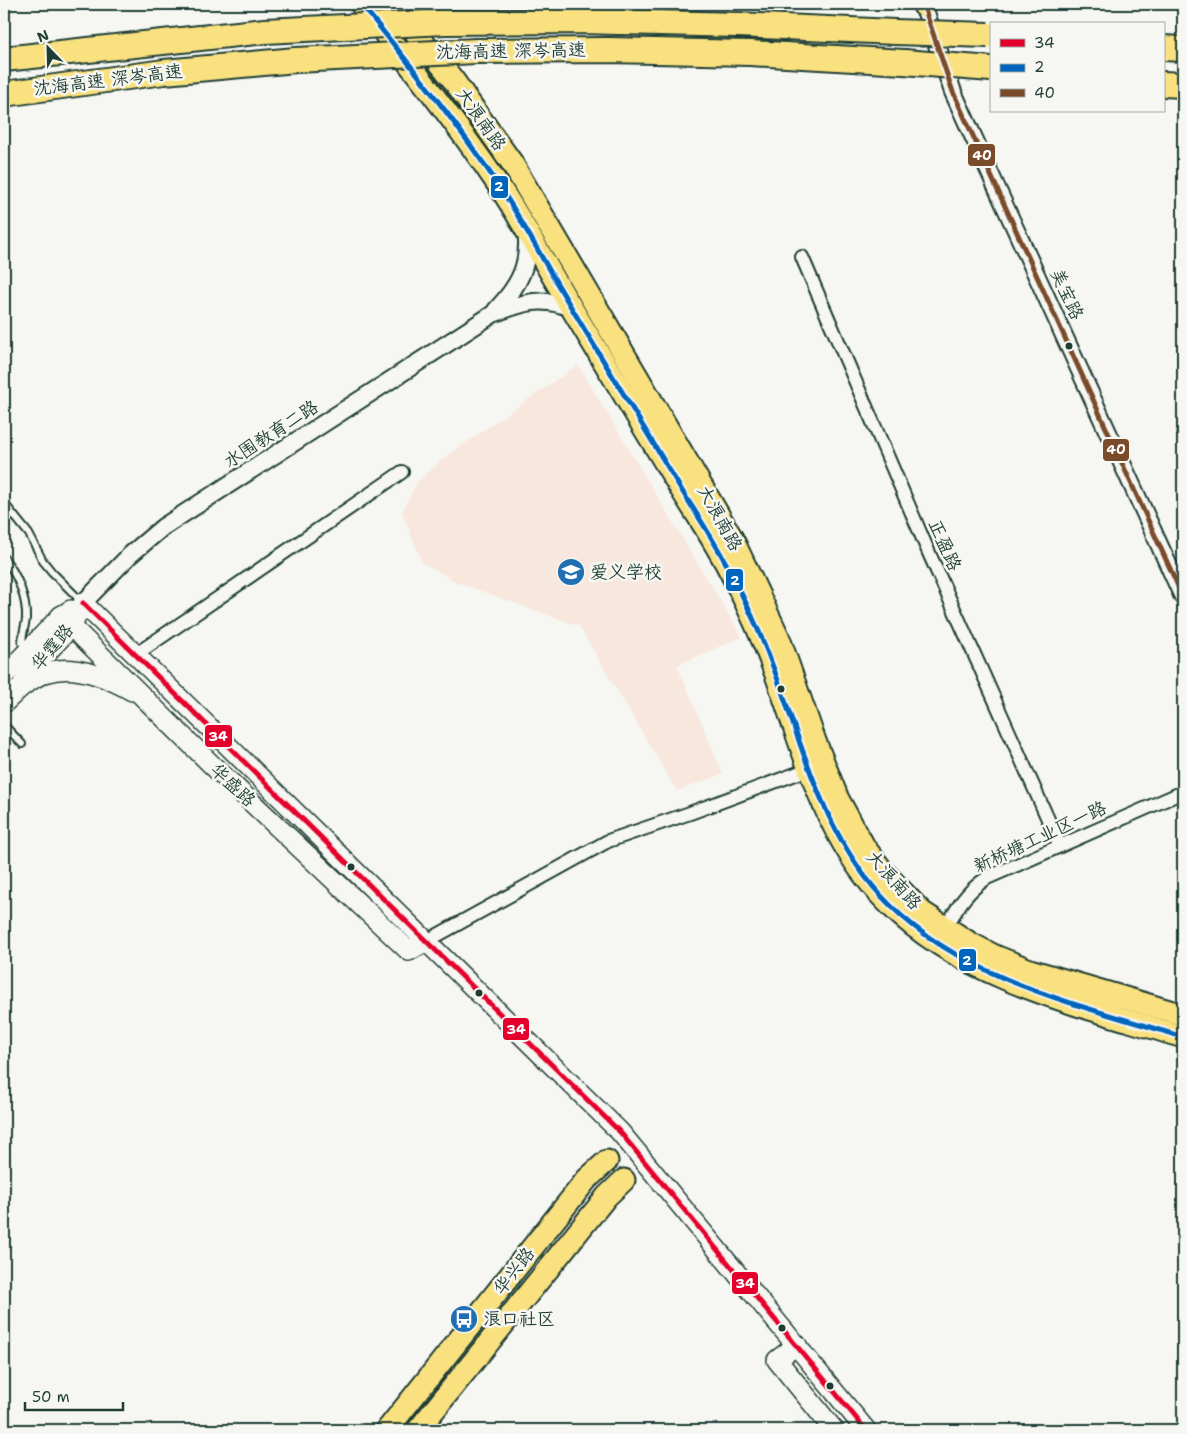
<svg xmlns="http://www.w3.org/2000/svg" width="1187" height="1434" font-family="'Shantell Sans','LXGW WenKai TC',sans-serif">
  <style>
    .built { fill: #f7e7dd }
    .lines { fill: none; stroke-linecap: round; stroke-linejoin: round }
    .service-casing { stroke: #1f3d34; stroke-width: 10 }
    .minor-casing { stroke: #1f3d34; stroke-width: 16 }
    .tertiary-casing { stroke: #1f3d34; stroke-width: 20 }
    .secondary-casing { stroke: #1f3d34; stroke-width: 22 }
    .primary-casing { stroke: #1f3d34; stroke-width: 25 }
    .motorway-casing { stroke: #1f3d34; stroke-width: 28 }
    .service { stroke: #f6f6f2; stroke-width: 6 }
    .minor { stroke: #f6f6f2; stroke-width: 12 }
    .tertiary { stroke: #f6f6f2; stroke-width: 16 }
    .secondary { stroke: #f6f6f2; stroke-width: 19 }
    .primary { stroke: #fae180; stroke-width: 21 }
    .motorway { stroke: #fae180; stroke-width: 24 }
    .motorway-bridge-casing { stroke: #1f3d34; stroke-width: 28; stroke-linecap: butt }
    .motorway-bridge { stroke: #fae180; stroke-width: 24 }
    .bus-1-casing { stroke: #f6f6f2; stroke-width: 9 }
    .bus-2-casing { stroke: #f6f6f2; stroke-width: 9 }
    .bus-3-casing { stroke: #f6f6f2; stroke-width: 9 }
    .bus-1 { stroke: #e4002b; stroke-width: 5 }
    .bus-2 { stroke: #0065bd; stroke-width: 5 }
    .bus-3 { stroke: #7a4b2a; stroke-width: 5 }
    .bus-dot { fill: #1f3d34; stroke: #f6f6f2; stroke-width: 2 }
    .labels { text-anchor: middle; dominant-baseline: central; stroke-width: 5; stroke-linejoin: round; paint-order: stroke }
    .street-label { font-size: 18px; fill: #1f3d34; stroke: #f6f6f2 }
    .poi-label { font-size: 18px; fill: #1f3d34; stroke: #f6f6f2; text-anchor: start }
    .line-badge { stroke: #f6f6f2; stroke-width: 2 }
    .badge-label { font-size: 14px; text-anchor: middle; font-weight: bold; fill: #fff }
  </style>
  <rect width="100%" height="100%" fill="#f6f6f2"/>
  <filter id="ink" filterUnits="userSpaceOnUse"><feTurbulence type="fractalNoise" baseFrequency=".02" numOctaves="2"/><feDisplacementMap in="SourceGraphic" scale="10" xChannelSelector="R" yChannelSelector="G"/><feConvolveMatrix kernelMatrix="1 2 1 2 8 2 1 2 1" color-interpolation-filters="sRGB"/></filter>
  <g filter="url(#ink)">
    <polygon class="built" points="578,365 742,637 677,665 723,774 677,791 579,626 456,582 422,562 402,512 417,482 444,458"/>
    <g class="lines">
      <defs>
        <g id="service">
          <polyline points="4,503 29,534 43,561 52,572 82,602"/>
          <path d="M4 558C17 574 27 598 26 619 25 627 22 635 22 643L26 650"/>
          <polyline points="4,725 22,744"/>
        </g>
        <g id="minor">
          <polyline points="802,257 929,553 1060,846"/>
          <polyline points="135,655 402,472"/>
          <path d="M943 932C957 909 964 893 987 878L1183 792"/>
          <polyline points="427,941 608,841 690,813 809,769"/>
        </g>
        <g id="tertiary">
          <polyline points="923,4 953,92 1183,597"/>
          <path d="M496 310C519 286 531 264 526 229"/>
          <path d="M83 603 130 555 163 527 493 314C521 303 543 295 572 309"/>
        </g>
        <g id="secondary">
          <polyline points="83,603 620,1132 866,1430"/>
          <polyline points="61,616 212,765 409,951 427,941"/>
          <polyline points="4,676 61,616 71,610"/>
          <path d="M21 687C29 682 36 676 45 673 73 663 107 677 132 691"/>
          <polyline points="4,703 21,687 32,668 72,626 77,615"/>
          <polyline points="797,1345 777,1360 834,1430"/>
        </g>
        <g id="primary">
          <path d="M361 4C409 63 456 122 499 186 518 214 535 245 552 275 572 309 592 342 612 375 636 415 660 454 684 494 701 521 719 548 733 577 749 608 763 639 775 672 805 754 826 842 890 905 966 981 1084 1006 1183 1037"/>
          <polyline points="393,4 454,81 512,163 732,538 779,638 815,741 838,799 865,848 882,870 922,912 970,943 995,956 1030,970 1183,1015"/>
          <polyline points="924,6 924,4"/>
          <polyline points="387,1430 587,1179 607,1161"/>
          <polyline points="418,1430 607,1196 624,1180"/>
        </g>
        <g id="motorway">
          <polyline points="445,22 580,21 738,25 895,32"/>
          <polyline points="1163,48 1183,49"/>
          <polyline points="476,51 608,50 750,53 904,62"/>
          <polyline points="4,59 265,31"/>
          <polyline points="1163,84 1183,85"/>
          <polyline points="4,94 164,72 296,60"/>
        </g>
      </defs>
      <use href="#service" class="service-casing"/>
      <use href="#minor" class="minor-casing"/>
      <use href="#tertiary" class="tertiary-casing"/>
      <use href="#secondary" class="secondary-casing"/>
      <use href="#primary" class="primary-casing"/>
      <use href="#motorway" class="motorway-casing"/>
      <use href="#service" class="service"/>
      <use href="#minor" class="minor"/>
      <use href="#tertiary" class="tertiary"/>
      <use href="#secondary" class="secondary"/>
      <use href="#primary" class="primary"/>
      <use href="#motorway" class="motorway"/>
      <defs>
        <g id="motorway-bridge">
          <polyline points="265,31 445,22"/>
          <polyline points="895,32 988,35"/>
          <polyline points="296,60 476,51"/>
          <polyline points="904,62 991,69"/>
        </g>
      </defs>
      <use href="#motorway-bridge" class="motorway-bridge-casing"/>
      <use href="#motorway-bridge" class="motorway-bridge"/>
      <defs>
        <polyline id="bus-1" points="83,603 620,1132 866,1430"/>
        <path id="bus-2" d="M361 4C409 63 456 122 499 186 518 214 535 245 552 275 572 309 592 342 612 375 636 415 660 454 684 494 701 521 719 548 733 577 749 608 763 639 775 672 805 754 826 842 890 905 966 981 1084 1006 1183 1037"/>
        <polyline id="bus-3" points="923,4 953,92 1183,597"/>
      </defs>
      <use href="#bus-1" class="bus-1-casing"/>
      <use href="#bus-2" class="bus-2-casing"/>
      <use href="#bus-3" class="bus-3-casing"/>
      <use href="#bus-1" class="bus-1"/>
      <use href="#bus-2" class="bus-2"/>
      <use href="#bus-3" class="bus-3"/>
    </g>
  </g>
  <defs>
    <symbol id="school-disc" viewBox="-11 -11 22 22"><circle r="9.5" fill="#1f6fb2" stroke="#f6f6f2"/><path d="M0-5L7-2L0 1L-7-2ZM-4 1L0 2.5L4 1V4Q0 6-4 4Z" fill="#fff"/></symbol>
    <symbol id="bus-disc" viewBox="-11 -11 22 22"><circle r="9.5" fill="#1f6fb2" stroke="#f6f6f2"/><path d="M-5-6H5V4H4V6H2V4H-2V6H-4V4H-5ZM-3.5-4V0h7V-4ZM-3.5 1.2v1.5H-2V1.2ZM2 1.2v1.5H3.5V1.2Z" fill="#fff"/></symbol>
  </defs>
  <g fill-rule="evenodd">
    <use href="#school-disc" x="555" y="556" width="32" height="32"/>
    <use href="#bus-disc" x="448" y="1303" width="32" height="32"/>
  </g>
  <g class="bus-dot">
    <circle cx="1069" cy="346" r="4.5"/>
    <circle cx="781" cy="689" r="4.5"/>
    <circle cx="351" cy="867" r="4.5"/>
    <circle cx="479" cy="993" r="4.5"/>
    <circle cx="782" cy="1328" r="4.5"/>
    <circle cx="830" cy="1386" r="4.5"/>
  </g>
  <g class="labels">
    <g class="street-label">
      <text transform="translate(511 51) rotate(-1)">沈海高速 深岑高速</text>
      <text transform="translate(108 80) rotate(-7)">沈海高速 深岑高速</text>
      <text transform="translate(481 119) rotate(55)">大浪南路</text>
      <text transform="translate(1067 294) rotate(65)">美宝路</text>
      <text transform="translate(271 434) rotate(-33)">水围教育二路</text>
      <text transform="translate(720 518) rotate(61)">大浪南路</text>
      <text transform="translate(945 545) rotate(66)">正盈路</text>
      <text transform="translate(52 647) rotate(-50)">华霆路</text>
      <text transform="translate(233 785) rotate(43)">华盛路</text>
      <text transform="translate(1040 837) rotate(-25)">新桥塘工业区一路</text>
      <text transform="translate(894 880) rotate(48)">大浪南路</text>
      <text transform="translate(514 1271) rotate(-52)">华兴路</text>
    </g>
    <g class="poi-label">
      <text x="590" y="572">爱义学校</text>
      <text x="483" y="1319">浪口社区</text>
    </g>
  </g>
  <g class="line-badge">
    <rect x="967" y="143" width="29" height="24" rx="5" fill="#7a4b2a"/>
    <rect x="490" y="175" width="19" height="24" rx="5" fill="#0065bd"/>
    <rect x="1102" y="438" width="28" height="24" rx="5" fill="#7a4b2a"/>
    <rect x="725" y="568" width="19" height="24" rx="5" fill="#0065bd"/>
    <rect x="204" y="724" width="29" height="24" rx="5" fill="#e4002b"/>
    <rect x="958" y="948" width="19" height="24" rx="5" fill="#0065bd"/>
    <rect x="502" y="1017" width="28" height="24" rx="5" fill="#e4002b"/>
    <rect x="731" y="1271" width="28" height="24" rx="5" fill="#e4002b"/>
  </g>
  <g class="badge-label">
    <text x="982" y="160">40</text>
    <text x="499" y="191">2</text>
    <text x="1116" y="454">40</text>
    <text x="735" y="585">2</text>
    <text x="218" y="741">34</text>
    <text x="967" y="965">2</text>
    <text x="516" y="1034">34</text>
    <text x="745" y="1288">34</text>
  </g>
  <rect width="1187" height="1434" fill="none" stroke="#f6f6f2" stroke-width="20"/>
  <rect x="10" y="10" width="1167" height="1414" fill="none" stroke="#1f3d34" stroke-width="2" filter="url(#ink)"/>
  <rect x="990" y="22" width="175" height="90" fill="#f6f6f2" stroke="#a0aca6"/>
  <rect x="1000" y="39" width="25" height="8" fill="#e4002b" stroke="#a0aca6"/>
  <text x="1034" y="48" font-size="15" fill="#1f3d34">34</text>
  <rect x="1000" y="64" width="25" height="8" fill="#0065bd" stroke="#a0aca6"/>
  <text x="1034" y="72" font-size="15" fill="#1f3d34">2</text>
  <rect x="1000" y="89" width="25" height="8" fill="#7a4b2a" stroke="#a0aca6"/>
  <text x="1034" y="98" font-size="15" fill="#1f3d34">40</text>
  <g transform="translate(48 48) rotate(337)" stroke="#f6f6f2" stroke-width="4" paint-order="stroke">
  <path d="M0-4L9 19L0 12L-9 19Z" fill="#1f3d34"/>
  <text y="-8" font-size="14" font-weight="bold" text-anchor="middle" fill="#1f3d34">N</text>
  </g>
  <path d="M25 1402v8h98v-8" fill="none" stroke="#1f3d34" stroke-width="2.5"/>
  <text x="32" y="1402" font-size="15" fill="#1f3d34" stroke="#f6f6f2" stroke-width="4" paint-order="stroke">50 m</text>
</svg>
